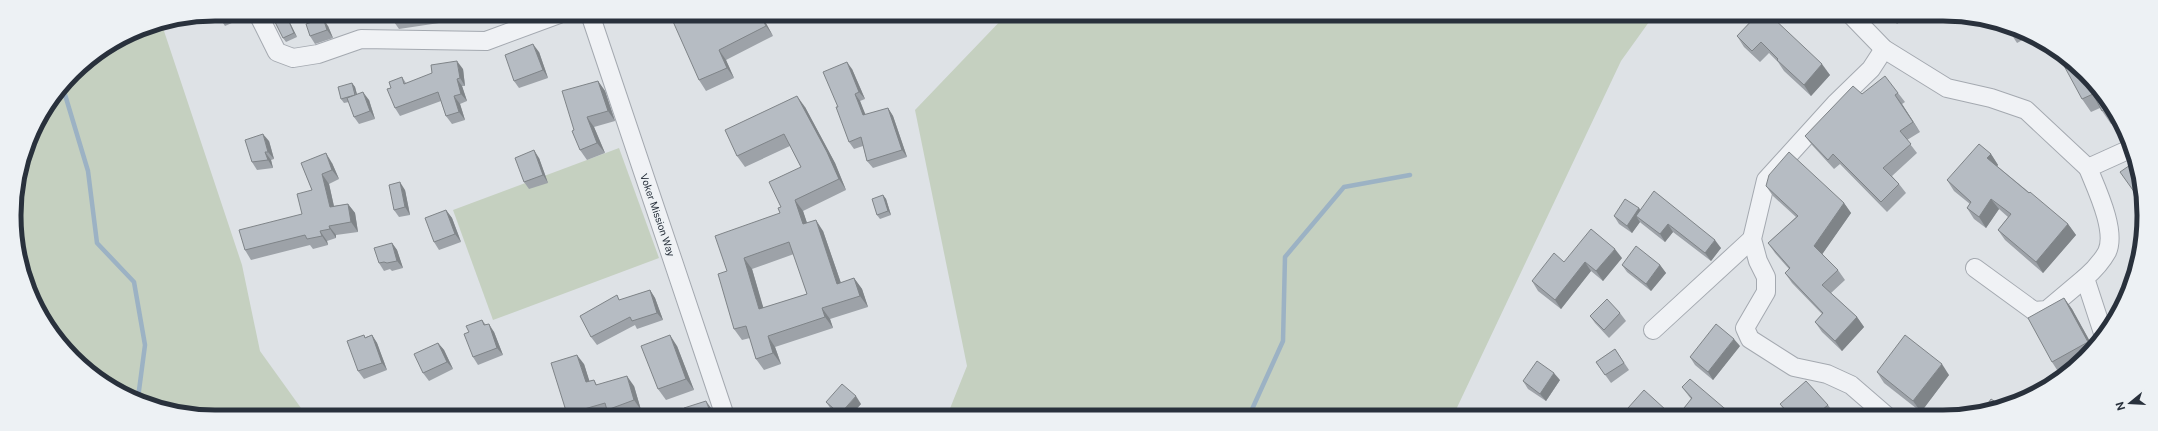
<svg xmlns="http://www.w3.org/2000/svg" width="2158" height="431" font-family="'Public Sans',sans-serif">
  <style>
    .green { fill: #c5d0c0 }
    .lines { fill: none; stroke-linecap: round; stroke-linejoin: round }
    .stream { stroke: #9cb2c4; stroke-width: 4.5 }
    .minor-casing { stroke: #a4a9b0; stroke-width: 20 }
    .minor { stroke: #f0f2f5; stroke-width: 18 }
    .wall { fill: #9da2a8; fill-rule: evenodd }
    .shaded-wall { fill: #7f8488 }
    .building { fill: #b6bcc3; stroke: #7f8488; fill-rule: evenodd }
    .labels { text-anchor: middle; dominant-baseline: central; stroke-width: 3; stroke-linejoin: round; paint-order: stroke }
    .street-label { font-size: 10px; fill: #29313c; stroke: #edf1f4 }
    .rim { fill: none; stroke: #29313c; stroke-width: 5 }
  </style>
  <rect width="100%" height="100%" fill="#dee2e6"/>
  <g class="green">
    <polygon points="1006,15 1654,15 1621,61 1453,416 947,416 967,366 915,110"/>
    <polygon points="162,25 242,265 260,351 306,415 189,415 115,390 64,348 25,280 14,203 29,138 73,73 139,29"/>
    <polygon points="619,148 659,258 493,320 453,210"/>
  </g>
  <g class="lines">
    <g class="stream">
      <polyline points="63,88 88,171 97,243 134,282 145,345 138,398"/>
      <polyline points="1249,416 1283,341 1285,257 1344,187 1410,175"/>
    </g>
    <defs>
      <g id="minor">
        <polyline points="258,14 277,52 293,58 318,54 361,39 486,41 559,14"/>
        <polyline points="590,14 725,416"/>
        <polyline points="1852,16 1884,49 1947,88 1991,98 2026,110 2088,168"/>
        <polyline points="1884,49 1871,69 1835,104 1766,180 1752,239 1758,261 1766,277 1766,292 1745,328 1750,339 1794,367 1827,374 1851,385 1888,417"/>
        <polyline points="1975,268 2034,311 2047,310 2085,278"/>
        <polyline points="1653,330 1752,239"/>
        <path d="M2103 333 2085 278C2093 271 2102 261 2107 252 2117 231 2096 188 2088 168L2130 149"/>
      </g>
    </defs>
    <use href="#minor" class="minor-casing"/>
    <use href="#minor" class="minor"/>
  </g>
  <g class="wall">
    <polygon points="217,14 248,14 248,16 225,26"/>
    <polygon points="391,14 472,14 438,20 439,23 399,29 392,19"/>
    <polygon points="498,14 528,14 502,21"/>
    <polygon points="676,14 765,15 762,16 773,36 726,60 734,78 706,91 699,80"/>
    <polygon points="1757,15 1830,75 1811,96 1784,71 1778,62 1769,53 1760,62 1744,47 1737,36"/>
    <polygon points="1890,16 1908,16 1897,24"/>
    <polygon points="287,17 297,37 286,42 283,38"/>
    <polygon points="328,26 333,38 315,44 310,36"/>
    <polygon points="2008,29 2030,36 2017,43"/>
    <polygon points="539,52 548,78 519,88 514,81"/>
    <polygon points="2065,60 2102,93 2116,121 2111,124 2100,108 2091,112 2082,99"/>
    <polygon points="463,69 465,86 462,86 467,101 460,104 465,120 452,124 446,116 441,101 400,116 395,108 391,88 402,77 406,83"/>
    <polygon points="852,69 865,99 860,101 865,115 888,108 893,116 907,157 873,168 867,161 863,146 854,149 849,142 838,107"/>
    <polygon points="598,81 605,91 615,121 594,127 605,153 587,160 580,150 574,130"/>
    <polygon points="352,83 355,87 357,94 369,100 375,119 359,124 354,117 349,102 344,103 341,99"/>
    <polygon points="1898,93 1905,102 1902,104 1920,132 1907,140 1917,153 1892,176 1899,184 1906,193 1887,212 1840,164 1834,169 1812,145 1805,136 1862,94"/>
    <path d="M805 107 835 163 846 190 803 211 807 223 823 231 841 283 854 278 862 289 868 307 830 319 833 328 775 347 781 364 764 370 756 359 750 338 742 340 734 329 727 271 780 213 781 207 801 167 790 146 745 167 737 156ZM794 254 807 294 763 308 752 269Z"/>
    <polygon points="269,141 274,159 271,160 273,168 257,170 252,162"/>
    <polygon points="1991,154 1998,165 1997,166 2068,224 2076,235 2043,273 2005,240 1998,230 2008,217 1999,209 1986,228 1974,219 1967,208 1970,204 1954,191 1947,180"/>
    <polygon points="539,158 548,183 529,189 524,182"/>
    <polygon points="301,163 332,163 339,179 329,184 334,206 348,204 355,213 358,232 336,235 336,238 327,241 328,245 313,249 310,245 251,260 245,250 302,214 312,190"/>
    <polygon points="1766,186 1844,203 1851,213 1822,254 1838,270 1845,280 1831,293 1857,317 1864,327 1842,351 1822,332 1815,322 1822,314 1792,283 1785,273 1789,269 1775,253 1768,243 1796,217 1773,196"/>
    <polygon points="405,190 410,215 399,217 394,210"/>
    <polygon points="883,195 886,199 891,215 880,219 877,215"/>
    <polygon points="1639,208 1640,210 1721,248 1711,261 1673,232 1665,242 1641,223 1640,222 1632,233 1619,224 1614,216"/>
    <polygon points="446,210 452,218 461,242 439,250 434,242"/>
    <polygon points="392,243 397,250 403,268 392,271 390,269 384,271 379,263"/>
    <polygon points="1622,258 1603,281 1591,271 1561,309 1538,291 1532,281 1564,262"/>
    <polygon points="1622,265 1660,265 1666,273 1651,291 1627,272"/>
    <polygon points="650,290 655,298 663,320 637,329 635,325 597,345 591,337 620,300"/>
    <polygon points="2064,298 2072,309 2093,347 2085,358 2059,373 2052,362"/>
    <polygon points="1620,313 1626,321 1609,338 1595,323 1590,316"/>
    <polygon points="482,320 486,325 494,332 503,355 478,365 473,357 469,332"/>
    <polygon points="372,335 377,343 387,370 364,379 358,371 366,337"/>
    <polygon points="438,343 444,350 453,369 429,381 423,373"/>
    <polygon points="677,346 694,390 666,400 658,389"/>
    <polygon points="1740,346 1713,380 1695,365 1690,357"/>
    <polygon points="1615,349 1629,370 1611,383 1596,362"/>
    <polygon points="584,364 589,381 594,380 597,385 634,386 641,410 625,416 611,416 610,413 602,416 568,416 567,414"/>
    <polygon points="1877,372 1949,375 1921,412 1884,383"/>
    <polygon points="1560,380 1546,401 1528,389 1523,381"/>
    <polygon points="1682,387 1730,413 1733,416 1682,416 1680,413 1691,399"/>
    <polygon points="826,402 861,404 850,416 838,416 831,409"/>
    <polygon points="1780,404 1828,405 1836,416 1789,416"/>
    <polygon points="1628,408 1666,410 1670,416 1634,416"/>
  </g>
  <g class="shaded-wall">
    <polygon points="433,14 434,14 438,20 439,23"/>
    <polygon points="760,15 761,15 762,16 773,36 766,26"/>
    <polygon points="287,17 297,37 294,33"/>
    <polygon points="323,18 328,26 333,38 327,30"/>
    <polygon points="533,44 539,52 548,78 543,70"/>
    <polygon points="719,50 726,60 734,78 727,68"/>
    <polygon points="457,61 463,69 465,86 460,78"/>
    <polygon points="847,62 852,69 865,99 859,92"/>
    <polygon points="1822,64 1830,75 1811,96 1804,85"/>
    <polygon points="457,79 462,86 467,101 461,94"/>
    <polygon points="598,81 605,91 615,121 608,111"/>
    <polygon points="352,83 355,87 358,99 356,95"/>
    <polygon points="363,92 369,100 375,119 370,111"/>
    <polygon points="855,94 860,101 869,123 863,115"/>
    <polygon points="1895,95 1902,104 1920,132 1913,122"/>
    <polygon points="454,96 460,104 465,120 459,112"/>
    <polygon points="797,96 805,107 835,163 846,190 839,179"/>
    <polygon points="888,108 893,116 907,157 902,150"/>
    <polygon points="587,117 594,127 605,153 597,143"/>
    <polygon points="263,134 269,141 274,159 268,152"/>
    <polygon points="534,150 539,158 548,183 543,175"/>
    <polygon points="265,152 271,160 273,168 268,160"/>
    <polygon points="326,153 332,163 339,179 332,170"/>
    <polygon points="1991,154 1998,165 1995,169 1987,158"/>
    <polygon points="322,174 329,184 336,216 330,207"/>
    <polygon points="400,182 405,190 410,215 405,207"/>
    <polygon points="883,195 886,199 891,215 888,211"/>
    <polygon points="1991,199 1999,209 1986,228 1979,217"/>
    <polygon points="795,200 803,211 811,235 803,224"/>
    <polygon points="1844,203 1851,213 1821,256 1814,246"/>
    <polygon points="348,204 355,213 358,232 351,222"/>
    <polygon points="1639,208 1644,216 1636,216 1640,222 1632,233 1627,226"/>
    <polygon points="446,210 452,218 461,242 455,234"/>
    <polygon points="816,220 823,231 845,295 837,284"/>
    <polygon points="1668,224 1673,232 1665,242 1660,234"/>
    <polygon points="2068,224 2076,235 2043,273 2036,262"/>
    <polygon points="329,226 336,235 336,238 330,229"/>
    <polygon points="320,231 327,241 328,245 322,236"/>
    <polygon points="1715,240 1721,248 1711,261 1705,253"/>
    <polygon points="392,243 397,250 403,268 397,261"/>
    <polygon points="1615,249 1622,258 1603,281 1596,271"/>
    <polygon points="744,258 752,269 767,320 759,309"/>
    <polygon points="1585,262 1591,271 1561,309 1555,300"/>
    <polygon points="1660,265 1666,273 1651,291 1646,284"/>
    <polygon points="854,278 862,289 868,307 860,296"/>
    <polygon points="650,290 655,298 663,320 657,313"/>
    <polygon points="2064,298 2072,309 2093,347 2092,348 2088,342"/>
    <polygon points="822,308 830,319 833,328 825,317"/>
    <polygon points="1857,317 1864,327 1842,351 1835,341"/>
    <polygon points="489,324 494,332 503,355 497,348"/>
    <polygon points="372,335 377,343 387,370 382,363"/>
    <polygon points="670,335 677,346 694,390 686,379"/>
    <polygon points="768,336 775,347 781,364 773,353"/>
    <polygon points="1734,339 1740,346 1713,380 1708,372"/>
    <polygon points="438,343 444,350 453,369 447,362"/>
    <polygon points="577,355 584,364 593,392 586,382"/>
    <polygon points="1942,364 1949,375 1921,412 1913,401"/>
    <polygon points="1554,373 1560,380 1546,401 1540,394"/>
    <polygon points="627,376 634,386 641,410 634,400"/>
    <polygon points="856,396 861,404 850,416 841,416 840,414"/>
    <polygon points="706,401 711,408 714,416 712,416"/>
    <polygon points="1666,410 1670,416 1660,416"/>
    <polygon points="1730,413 1733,416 1727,416"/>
  </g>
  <g class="building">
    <polygon points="217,14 223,14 218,16"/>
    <polygon points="391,14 425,14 392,19"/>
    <polygon points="676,14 703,14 703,15 704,14 760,15 766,26 719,50 727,68 699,80 671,17"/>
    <polygon points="1757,15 1771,16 1822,64 1804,85 1777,60 1778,59 1761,42 1752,51 1737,36"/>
    <polygon points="287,17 294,33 283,38 275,22"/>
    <polygon points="323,18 327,30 310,36 306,24"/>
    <polygon points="2008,29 2013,31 2010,32"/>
    <polygon points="533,44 543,70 514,81 505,55"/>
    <polygon points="2065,60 2102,93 2109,106 2102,111 2093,94 2082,99 2062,62"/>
    <polygon points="457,61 460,78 457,79 461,94 454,96 459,112 446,116 438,92 395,108 387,89 391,88 389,82 402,77 404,84 432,73 431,65"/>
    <polygon points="847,62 859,92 855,94 863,115 888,108 902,150 867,161 861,137 849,142 836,107 838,107 823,72"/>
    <polygon points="1885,76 1898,93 1895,95 1913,122 1900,131 1911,144 1883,168 1899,184 1881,202 1833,154 1828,160 1805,136 1853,86 1862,94"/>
    <polygon points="598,81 608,111 587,117 597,143 580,150 572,131 574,130 562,91"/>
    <polygon points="352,83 355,95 341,99 338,87"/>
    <polygon points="363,92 370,111 354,117 347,98"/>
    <path d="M797 96 827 152 839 179 795 200 803 224 816 220 837 284 854 278 860 296 822 308 825 317 768 336 773 353 756 359 746 326 734 329 718 274 727 271 715 236 780 213 778 208 781 207 769 182 801 167 784 134 737 156 725 130ZM789 242 807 294 759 309 744 258Z"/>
    <polygon points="263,134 268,152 265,152 268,160 252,162 245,140"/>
    <polygon points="1979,144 1991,154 1987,158 2029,193 2030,192 2068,224 2036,262 1998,230 2011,214 1991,199 1979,217 1967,208 1971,202 1947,180"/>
    <polygon points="534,150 543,175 524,182 515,158"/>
    <polygon points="1789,152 1844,203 1814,246 1838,270 1822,285 1857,317 1835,341 1815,322 1823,313 1785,273 1790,268 1768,243 1798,216 1766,186 1769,175"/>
    <polygon points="326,153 332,170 322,174 330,207 348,204 351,222 329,226 330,229 320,231 322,236 307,239 305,235 245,250 239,230 302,214 297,194 312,190 301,163"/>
    <polygon points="2136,161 2137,163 2140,200 2120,172"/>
    <polygon points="400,182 405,207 394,210 389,185"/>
    <polygon points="1654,191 1715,240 1705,253 1668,224 1660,234 1636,216"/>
    <polygon points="883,195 888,211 877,215 872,199"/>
    <polygon points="1625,199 1639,208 1627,226 1614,216"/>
    <polygon points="446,210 455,234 434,242 425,218"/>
    <polygon points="1591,229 1615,249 1596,271 1585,262 1555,300 1532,281 1554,253 1564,262"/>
    <polygon points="392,243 397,261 387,263 384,262 379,263 374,248"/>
    <polygon points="1636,246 1660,265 1646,284 1622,265"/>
    <polygon points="650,290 657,313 632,321 630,317 591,337 580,316 617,295 619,300"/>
    <polygon points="2064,298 2088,342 2052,362 2028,318"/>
    <polygon points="1607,299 1620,313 1604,330 1590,316"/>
    <polygon points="482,320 484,325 489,324 497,348 473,357 464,334 469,332 466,326"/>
    <polygon points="1716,324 1734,339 1708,372 1690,357"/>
    <polygon points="364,335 365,338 372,335 382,363 358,371 347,341"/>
    <polygon points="670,335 686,379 658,389 641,346"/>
    <polygon points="1905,335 1942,364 1913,401 1877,372"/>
    <polygon points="438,343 447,362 423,373 414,354"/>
    <polygon points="1615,349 1624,363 1605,375 1596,362"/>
    <polygon points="577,355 586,382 594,380 596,385 627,376 634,400 607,410 605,403 567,414 551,363"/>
    <polygon points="1537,361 1554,373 1540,394 1523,381"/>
    <polygon points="1690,379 1730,413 1727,416 1684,416 1680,413 1692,398 1682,387"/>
    <polygon points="1806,381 1828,405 1815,416 1791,416 1780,404"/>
    <polygon points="842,384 856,396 840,414 826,402"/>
    <polygon points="1644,390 1666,410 1660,416 1637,416 1628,408"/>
    <polygon points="1991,399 2000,405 1984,409"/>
    <polygon points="706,401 712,416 687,416 684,408"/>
    <polygon points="1504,411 1510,416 1500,416"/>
    <polygon points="829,412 832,416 824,416"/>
  </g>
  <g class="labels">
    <g class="street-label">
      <text transform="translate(658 215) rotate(71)">Voker Mission Way</text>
    </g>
  </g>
  <path d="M0 0H2158V431H0ZM215 21H1943A194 194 0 0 1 2137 215V216A194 194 0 0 1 1943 410H215A194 194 0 0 1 21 216V215A194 194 0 0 1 215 21Z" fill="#edf1f4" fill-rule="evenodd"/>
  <path class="rim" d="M215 21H1943A194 194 0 0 1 2137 215V216A194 194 0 0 1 1943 410H215A194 194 0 0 1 21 216V215A194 194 0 0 1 215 21Z"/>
  <g transform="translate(2130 403) rotate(252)" stroke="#edf1f4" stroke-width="3" paint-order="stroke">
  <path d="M0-3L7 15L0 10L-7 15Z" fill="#29313c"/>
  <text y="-6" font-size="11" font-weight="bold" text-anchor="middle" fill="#29313c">N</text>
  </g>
</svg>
